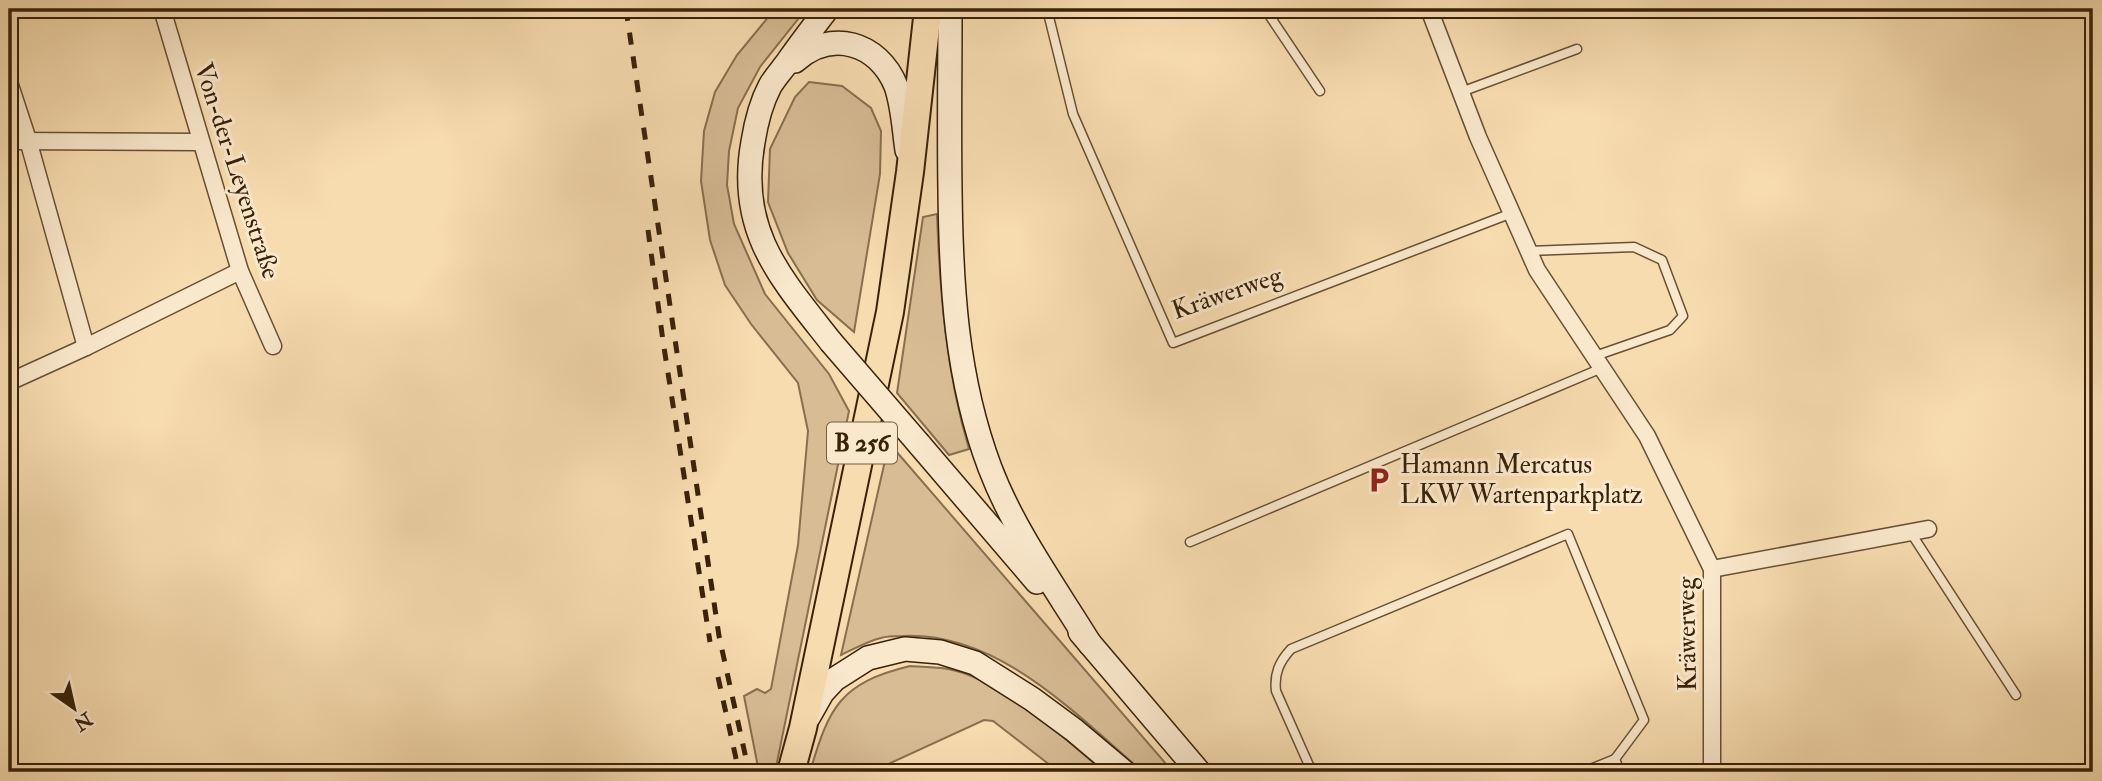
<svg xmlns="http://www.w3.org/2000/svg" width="2102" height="781" font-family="'IM FELL Double Pica',serif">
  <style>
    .green { fill: #d7bc94; stroke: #886f4e; stroke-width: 2 }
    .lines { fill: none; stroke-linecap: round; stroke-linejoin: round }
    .lane-casing { stroke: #685033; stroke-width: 11 }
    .street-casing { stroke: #685033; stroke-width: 19 }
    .secondary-casing { stroke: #392209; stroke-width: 26 }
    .primary-casing { stroke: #392209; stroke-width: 30 }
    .lane { stroke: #fae8cc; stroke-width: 8 }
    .street { stroke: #fae8cc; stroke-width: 16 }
    .secondary { stroke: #fae8cc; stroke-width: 23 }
    .primary { stroke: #f7dcb0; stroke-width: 26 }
    .rail { stroke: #392209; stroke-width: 5; stroke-dasharray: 12 12; stroke-linecap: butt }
    .secondary-bridge-casing { stroke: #392209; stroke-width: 26; stroke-linecap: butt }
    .secondary-bridge { stroke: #fae8cc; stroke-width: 23 }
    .labels { text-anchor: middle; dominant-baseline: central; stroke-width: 6; stroke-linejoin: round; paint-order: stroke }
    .shield { fill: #fae8cc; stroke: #735d44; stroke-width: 2 }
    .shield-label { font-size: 24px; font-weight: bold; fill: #392209 }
    .street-label { font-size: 26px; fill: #392209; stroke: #fae8cc }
    .poi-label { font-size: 26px; fill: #392209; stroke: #fae8cc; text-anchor: start }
  </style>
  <rect width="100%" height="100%" fill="#f7dcb0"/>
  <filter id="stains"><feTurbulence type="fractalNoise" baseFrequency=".00286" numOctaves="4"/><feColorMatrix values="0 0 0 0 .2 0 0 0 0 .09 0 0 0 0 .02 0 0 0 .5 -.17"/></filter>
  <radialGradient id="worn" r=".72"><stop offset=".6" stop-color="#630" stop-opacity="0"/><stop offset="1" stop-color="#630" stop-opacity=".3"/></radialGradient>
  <g class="green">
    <polygon points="775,9 806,9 760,67 738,108 729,151 727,185 734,224 765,294 829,374 849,411 775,772 759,772 744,696 757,689 765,693 771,689 798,545 808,431 798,383 751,324 725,285 710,240 701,181 704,131 715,92 737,55"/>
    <polygon points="809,82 842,86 871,108 881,131 880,174 854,332 817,300 788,253 768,202 770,149 795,97"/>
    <path d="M937 214C940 295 946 371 969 449L949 455 897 393 923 217Z"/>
    <path d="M889 443 1173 772H1143C1075 714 998 631 902 636 895 636 887 636 881 638 868 641 854 649 841 655Z"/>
    <path d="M910 666C922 667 935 667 948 669 999 678 1065 738 1104 772H1059L993 721 984 720 871 772H810C829 707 840 683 910 666Z"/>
  </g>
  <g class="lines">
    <defs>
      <g id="lane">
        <polyline points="1047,9 1073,114 1173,343 1512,213"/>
        <polyline points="1265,9 1320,91"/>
        <polyline points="1461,92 1577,49"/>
        <polyline points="1529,251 1634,247 1662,260 1683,316 1670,330 1595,356"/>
        <polyline points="1911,533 2016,695"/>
        <polyline points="1190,542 1602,368"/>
        <polyline points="1615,759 1620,772"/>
        <path d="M1312 772 1276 691C1274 674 1279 662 1291 649L1568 534 1644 720 1615 759 1583 772"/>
      </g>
      <g id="street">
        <polyline points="162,9 240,271 273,346"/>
        <polyline points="1429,9 1478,137 1537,270 1647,436 1712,569 1712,772"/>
        <polyline points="9,82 28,140 86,347"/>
        <polyline points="9,141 200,142"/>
        <polyline points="9,382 86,347 240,271"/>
        <polyline points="1712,569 1928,529"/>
      </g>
      <g id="secondary">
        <path d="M827 9C814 26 801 43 789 60 783 69 775 77 770 86 761 103 756 123 753 142 737 231 780 277 831 342"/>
        <path d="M950 9C950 69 949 130 950 190 951 285 956 378 990 468 1014 531 1055 587 1090 644"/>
        <path d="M795 61C831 29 878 42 896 86 903 106 904 130 907 150"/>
        <polyline points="919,444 1037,582"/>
        <polyline points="1080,632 1199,772"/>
        <polyline points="809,716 822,693 835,679 868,658 905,649 940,652 975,663 1032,699 1074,730 1124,772"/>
      </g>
      <polyline id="primary" points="791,772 803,728 890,312 910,172 928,9"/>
    </defs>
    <use href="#lane" class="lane-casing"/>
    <use href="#street" class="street-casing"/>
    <use href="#secondary" class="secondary-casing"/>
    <use href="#primary" class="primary-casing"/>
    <use href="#lane" class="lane"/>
    <use href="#street" class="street"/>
    <use href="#secondary" class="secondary"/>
    <use href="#primary" class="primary"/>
    <g class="rail">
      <polyline points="626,9 719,636 749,772"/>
      <polyline points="648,230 663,341 710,642"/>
      <polyline points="718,677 739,772"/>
    </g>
    <defs>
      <polyline id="secondary-bridge" points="831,342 919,444"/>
    </defs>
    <use href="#secondary-bridge" class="secondary-bridge-casing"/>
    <use href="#secondary-bridge" class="secondary-bridge"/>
  </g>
  <defs>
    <symbol id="parking-bare" viewBox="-9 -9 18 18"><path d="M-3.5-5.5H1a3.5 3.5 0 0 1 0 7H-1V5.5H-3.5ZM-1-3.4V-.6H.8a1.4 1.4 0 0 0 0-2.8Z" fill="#8f2418" stroke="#fae8cc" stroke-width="2.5" paint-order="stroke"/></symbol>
  </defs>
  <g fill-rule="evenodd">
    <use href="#parking-bare" x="1360" y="461" width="38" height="38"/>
  </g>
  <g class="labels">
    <rect class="shield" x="827" y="422.5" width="70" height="41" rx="5"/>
    <g class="shield-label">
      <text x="862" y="443">B 256</text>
    </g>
    <g class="street-label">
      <text transform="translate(237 171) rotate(72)">Von-der-Leyenstraße</text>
      <text transform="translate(1227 293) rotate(-19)">Kräwerweg</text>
      <text transform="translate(1687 634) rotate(-91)">Kräwerweg</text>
    </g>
    <g class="poi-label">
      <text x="1400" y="465">Hamann Mercatus<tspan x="1400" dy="30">LKW Wartenparkplatz</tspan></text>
    </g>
  </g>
  <rect width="2102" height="781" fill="none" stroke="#f7dcb0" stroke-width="35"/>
  <rect x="10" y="10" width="2081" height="760" fill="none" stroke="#392209" stroke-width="3.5"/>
  <rect x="18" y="18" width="2067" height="746" fill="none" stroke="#392209" stroke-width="2"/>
  <g transform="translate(74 708) rotate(146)" stroke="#fae8cc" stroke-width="5" paint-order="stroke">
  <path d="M0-5L12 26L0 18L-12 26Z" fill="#392209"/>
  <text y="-10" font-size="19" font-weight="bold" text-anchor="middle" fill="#392209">N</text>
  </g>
  <rect width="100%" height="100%" filter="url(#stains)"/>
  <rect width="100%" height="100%" fill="url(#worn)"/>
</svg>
